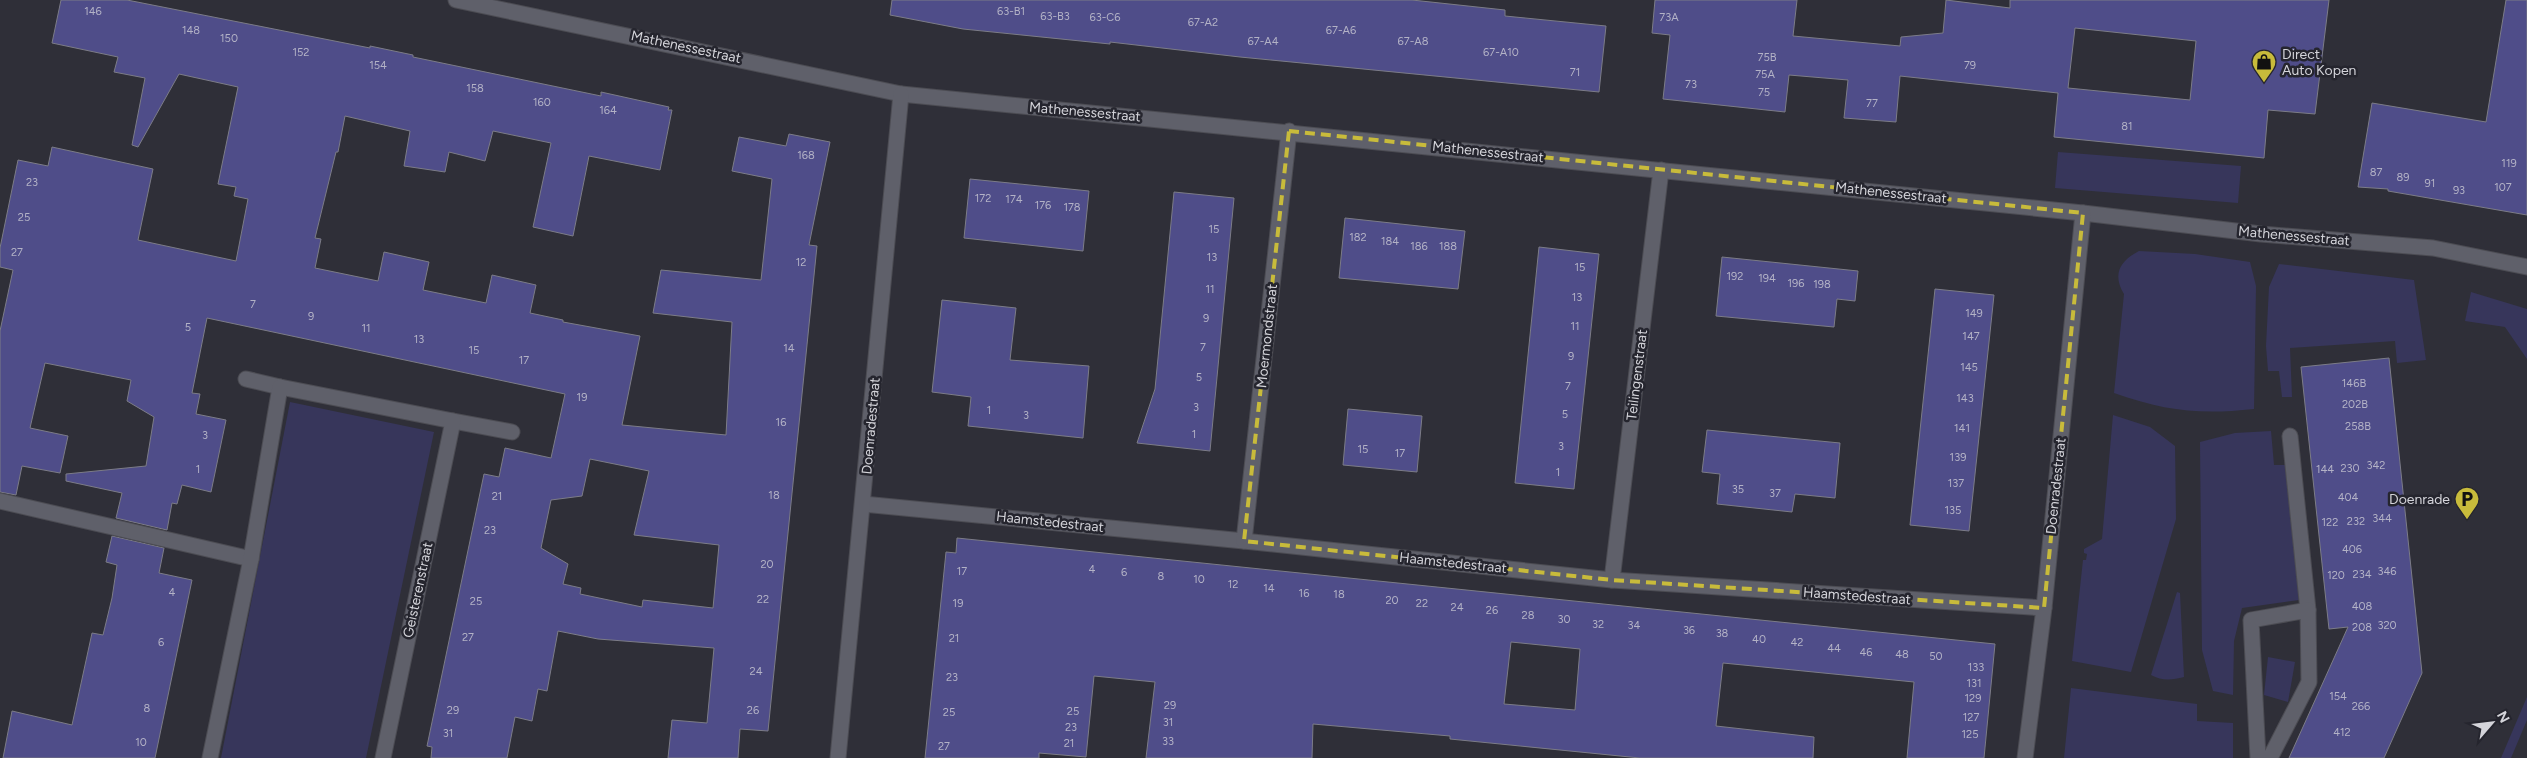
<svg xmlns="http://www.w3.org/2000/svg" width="2527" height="758" font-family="Figtree,sans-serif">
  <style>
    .green { fill: #37365b }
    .building { fill: #4f4d89; stroke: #7c7c87; fill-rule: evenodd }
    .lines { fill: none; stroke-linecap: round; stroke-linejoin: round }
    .minor-casing { stroke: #4c4c53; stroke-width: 17 }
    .minor { stroke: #5f606a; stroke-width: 15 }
    .marked { fill: none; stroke: #c8bb3b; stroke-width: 4; stroke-dasharray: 10 6; stroke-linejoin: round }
    .labels { text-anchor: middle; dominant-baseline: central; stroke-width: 5; stroke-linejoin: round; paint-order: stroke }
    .number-label { font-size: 11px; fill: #b3b2c6 }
    .street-label { font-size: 14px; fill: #d4d4da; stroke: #25252e }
    .poi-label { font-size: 14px; fill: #d4d4da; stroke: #25252e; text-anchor: start }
  </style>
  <rect width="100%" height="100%" fill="#2f2f38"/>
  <g class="green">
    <polygon points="2058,152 2241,166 2238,203 2055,188"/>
    <path d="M2139 251 2195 254 2250 262 2256 286 2254 409C2200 415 2165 411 2114 393L2124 294C2112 274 2120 261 2139 251Z"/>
    <polygon points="2279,264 2414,280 2426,360 2397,363 2395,341 2290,348 2292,397 2282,397 2279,371 2268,371 2266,346 2269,287"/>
    <polygon points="2471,292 2527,309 2527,359 2505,327 2465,321"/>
    <polygon points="290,402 434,432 366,758 221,758"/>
    <polygon points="2113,415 2150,427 2175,446 2176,519 2131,672 2072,661 2083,560 2086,560 2087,554 2084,553 2084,549 2102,539"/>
    <polygon points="2271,431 2274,465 2286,465 2299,600 2242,608 2234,641 2233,695 2213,691 2202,650 2200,442 2235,433"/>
    <path d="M2177 592 2180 593 2184 677C2172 680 2162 681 2151 675Z"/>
    <polygon points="2268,657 2295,662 2288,702 2264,695"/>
    <polygon points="2071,688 2197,704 2197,721 2233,723 2233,758 2064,758"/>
    <polygon points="2527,697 2527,720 2511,758 2501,758"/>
  </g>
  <g class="building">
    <path d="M61 0H127L370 48V46L413 55V57L601 96V92L669 107 668 110H672L660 170 589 156 573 236 533 227 551 143 493 131 485 161 449 152 445 172 404 166 410 131 345 116 338 152H336L315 238 321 239 315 268 378 281 384 252 429 262 423 290 486 303 492 275 536 285 530 313 563 320V322L640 336 622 425 726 435 732 322 653 313 661 270 761 280 772 179 732 171 739 137 786 146 789 134 830 142 809 245 817 246 768 731 740 729 738 758H668L672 720 707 723 714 648 598 639 558 631 547 691 538 689 532 721 515 717 507 758H431L432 747 427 746 484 474 499 477 505 448 551 458 565 394 207 318 192 393 200 394 196 414 226 420 211 492 182 485 177 504 172 503 167 530 116 518 122 493 66 481V474L146 466 154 417 127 401 131 380 45 363 30 428 68 436 60 473 22 466 16 495 0 492V331L13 270 0 267V248L18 160 48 166 52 147 153 169 138 240 236 261 248 199 234 196 236 187 218 184 238 87 179 74 138 147 132 145 145 78 114 72 118 57 52 43ZM590 459 649 471 634 535 719 545 713 608 643 600 642 607 580 594 581 588 563 584 568 564 541 548 551 500 582 496Z"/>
    <polygon points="892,0 1412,0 1505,10 1505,16 1606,26 1599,92 1240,57 1110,42 1110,44 963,29 890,15"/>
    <path d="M1655 0H1797L1793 36 1900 46 1901 37 1943 33 1946 0 2010 8V0H2329L2315 114 2268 110 2264 158 2054 137 2058 93 1900 76 1896 122 1844 118 1848 80 1789 75 1785 112 1663 99 1670 35 1652 33ZM2075 28 2196 41 2190 100 2068 88Z"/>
    <polygon points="2506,0 2527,0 2527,215 2388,191 2388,189 2358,187 2372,103 2486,122"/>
    <polygon points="970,179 1089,191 1083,251 964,238"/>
    <polygon points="1174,192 1234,198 1210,451 1137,443 1155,389"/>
    <polygon points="1345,218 1465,231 1458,289 1339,278"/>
    <polygon points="1539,247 1599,254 1574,489 1515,483"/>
    <polygon points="1722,257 1858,271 1855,301 1837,299 1834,327 1716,316"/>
    <polygon points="1935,289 1994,295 1969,531 1910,525"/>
    <polygon points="942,300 1016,308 1010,360 1089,366 1083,438 968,426 971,397 932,392"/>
    <polygon points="2389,358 2422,673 2384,758 2289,758 2348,627 2329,629 2301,367"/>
    <polygon points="1348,409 1422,416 1417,472 1343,465"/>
    <polygon points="1707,430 1840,443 1835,498 1795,494 1792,512 1717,504 1720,474 1702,472"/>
    <polygon points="112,536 164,548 159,573 192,580 155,758 3,758 12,711 72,725 92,633 103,635 112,598 117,565 106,562"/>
    <path d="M957 538 1995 644 1984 758H1907L1914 682 1723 663 1716 726 1814 737 1813 758H1640L1450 739V736L1313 724 1312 758H1146L1155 682 1094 676 1086 757 1039 753V758H925L946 552 956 553ZM1511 642 1580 649 1575 710 1504 704Z"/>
  </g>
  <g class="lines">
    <defs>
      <g id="minor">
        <polyline points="456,0 901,94 2083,213 2261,234 2433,248 2527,267"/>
        <polyline points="246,379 280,387"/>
        <polyline points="453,421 512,432"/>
        <polyline points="2290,436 2308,610"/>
        <polyline points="0,501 251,559"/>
        <polyline points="863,504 1244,541 1612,580 2044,608"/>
        <polyline points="1244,541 1289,131"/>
        <polyline points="1612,580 1661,170"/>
        <polyline points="210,758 251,559 280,387 453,421 383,758"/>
        <polyline points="838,758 901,94"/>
        <polyline points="2025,758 2044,608 2083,213"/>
        <polyline points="2258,758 2251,620 2308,610 2309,682 2270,758"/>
      </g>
    </defs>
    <use href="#minor" class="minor-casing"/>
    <use href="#minor" class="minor"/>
  </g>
  <path class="marked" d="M1289 131 2083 213 2044 608 1612 580 1244 541Z"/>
  <defs>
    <symbol id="shop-pin" viewBox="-11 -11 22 30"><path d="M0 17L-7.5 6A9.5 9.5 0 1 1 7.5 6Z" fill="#c8bb3b" stroke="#25252e"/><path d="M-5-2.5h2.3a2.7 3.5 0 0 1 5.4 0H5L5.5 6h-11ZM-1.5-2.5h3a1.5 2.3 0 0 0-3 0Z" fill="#111"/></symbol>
    <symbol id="parking-pin" viewBox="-11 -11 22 30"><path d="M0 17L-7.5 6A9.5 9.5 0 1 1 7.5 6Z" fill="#c8bb3b" stroke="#25252e"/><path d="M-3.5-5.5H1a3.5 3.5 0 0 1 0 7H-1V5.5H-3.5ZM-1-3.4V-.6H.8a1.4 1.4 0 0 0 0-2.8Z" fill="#111"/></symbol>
  </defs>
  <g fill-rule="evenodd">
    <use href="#shop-pin" x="2250" y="48" width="28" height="38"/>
    <use href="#parking-pin" x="2453" y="485" width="28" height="38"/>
  </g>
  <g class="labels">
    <g class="number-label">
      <text x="93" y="11">146</text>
      <text x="1011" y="11">63-B1</text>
      <text x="1055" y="16">63-B3</text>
      <text x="1105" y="17">63-C6</text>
      <text x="1669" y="17">73A</text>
      <text x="1203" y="22">67-A2</text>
      <text x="191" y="30">148</text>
      <text x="1341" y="30">67-A6</text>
      <text x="229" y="38">150</text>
      <text x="1263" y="41">67-A4</text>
      <text x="1413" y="41">67-A8</text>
      <text x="301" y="52">152</text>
      <text x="1501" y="52">67-A10</text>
      <text x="1767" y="57">75B</text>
      <text x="378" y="65">154</text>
      <text x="1970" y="65">79</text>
      <text x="1575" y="72">71</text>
      <text x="1765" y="74">75A</text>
      <text x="1691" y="84">73</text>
      <text x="475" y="88">158</text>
      <text x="1764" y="92">75</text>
      <text x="542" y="102">160</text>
      <text x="1872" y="103">77</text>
      <text x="608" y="110">164</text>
      <text x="2127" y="126">81</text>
      <text x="806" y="155">168</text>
      <text x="2509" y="163">119</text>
      <text x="2376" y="172">87</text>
      <text x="2403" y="177">89</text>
      <text x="32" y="182">23</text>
      <text x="2430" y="183">91</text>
      <text x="2503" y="187">107</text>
      <text x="2459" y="190">93</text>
      <text x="983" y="198">172</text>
      <text x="1014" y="199">174</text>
      <text x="1043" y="205">176</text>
      <text x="1072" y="207">178</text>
      <text x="24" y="217">25</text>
      <text x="1214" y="229">15</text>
      <text x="1358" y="237">182</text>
      <text x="1390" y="241">184</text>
      <text x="1419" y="246">186</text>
      <text x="1448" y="246">188</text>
      <text x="17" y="252">27</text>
      <text x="1212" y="257">13</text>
      <text x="801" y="262">12</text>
      <text x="1580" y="267">15</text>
      <text x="1735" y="276">192</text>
      <text x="1767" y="278">194</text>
      <text x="1796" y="283">196</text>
      <text x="1822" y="284">198</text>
      <text x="1210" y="289">11</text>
      <text x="1577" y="297">13</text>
      <text x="253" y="304">7</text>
      <text x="1974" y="313">149</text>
      <text x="311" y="316">9</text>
      <text x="1206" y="318">9</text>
      <text x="1575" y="326">11</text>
      <text x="188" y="327">5</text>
      <text x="366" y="328">11</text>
      <text x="1971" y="336">147</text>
      <text x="419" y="339">13</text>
      <text x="1203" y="347">7</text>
      <text x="789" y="348">14</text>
      <text x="474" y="350">15</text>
      <text x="1571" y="356">9</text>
      <text x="524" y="360">17</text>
      <text x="1969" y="367">145</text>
      <text x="1199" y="377">5</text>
      <text x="2354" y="383">146B</text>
      <text x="1568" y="386">7</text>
      <text x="582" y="397">19</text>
      <text x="1965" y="398">143</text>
      <text x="2355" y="404">202B</text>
      <text x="1196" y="407">3</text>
      <text x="989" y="410">1</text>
      <text x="1565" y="414">5</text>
      <text x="1026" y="415">3</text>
      <text x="781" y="422">16</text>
      <text x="2358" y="426">258B</text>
      <text x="1962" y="428">141</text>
      <text x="1194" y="434">1</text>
      <text x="205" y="435">3</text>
      <text x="1561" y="446">3</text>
      <text x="1363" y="449">15</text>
      <text x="1400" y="453">17</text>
      <text x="1958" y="457">139</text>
      <text x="2376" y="465">342</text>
      <text x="2350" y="468">230</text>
      <text x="198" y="469">1</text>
      <text x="2325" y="469">144</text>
      <text x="1558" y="472">1</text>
      <text x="1956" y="483">137</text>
      <text x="1738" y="489">35</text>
      <text x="1775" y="493">37</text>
      <text x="774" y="495">18</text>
      <text x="497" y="496">21</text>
      <text x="2348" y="497">404</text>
      <text x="1953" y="510">135</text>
      <text x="2382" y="518">344</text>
      <text x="2356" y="521">232</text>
      <text x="2330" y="522">122</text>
      <text x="490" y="530">23</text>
      <text x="2352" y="549">406</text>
      <text x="767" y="564">20</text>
      <text x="1092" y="569">4</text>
      <text x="962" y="571">17</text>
      <text x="2387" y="571">346</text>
      <text x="1124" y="572">6</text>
      <text x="2362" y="574">234</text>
      <text x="2336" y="575">120</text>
      <text x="1161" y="576">8</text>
      <text x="1199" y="579">10</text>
      <text x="1233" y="584">12</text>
      <text x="1269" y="588">14</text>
      <text x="172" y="592">4</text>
      <text x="1304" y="593">16</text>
      <text x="1339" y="594">18</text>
      <text x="763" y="599">22</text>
      <text x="1392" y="600">20</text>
      <text x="476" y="601">25</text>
      <text x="958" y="603">19</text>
      <text x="1422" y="603">22</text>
      <text x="2362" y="606">408</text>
      <text x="1457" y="607">24</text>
      <text x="1492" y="610">26</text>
      <text x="1528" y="615">28</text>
      <text x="1564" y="619">30</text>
      <text x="1598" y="624">32</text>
      <text x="1634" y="625">34</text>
      <text x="2387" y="625">320</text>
      <text x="2362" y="627">208</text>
      <text x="1689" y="630">36</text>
      <text x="1722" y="633">38</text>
      <text x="468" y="637">27</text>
      <text x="954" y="638">21</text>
      <text x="1759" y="639">40</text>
      <text x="161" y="642">6</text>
      <text x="1797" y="642">42</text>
      <text x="1834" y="648">44</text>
      <text x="1866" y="652">46</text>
      <text x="1902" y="654">48</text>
      <text x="1936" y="656">50</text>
      <text x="1976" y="667">133</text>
      <text x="756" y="671">24</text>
      <text x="952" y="677">23</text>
      <text x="1974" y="683">131</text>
      <text x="2338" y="696">154</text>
      <text x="1973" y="698">129</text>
      <text x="1170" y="705">29</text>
      <text x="2361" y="706">266</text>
      <text x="147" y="708">8</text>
      <text x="453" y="710">29</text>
      <text x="753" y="710">26</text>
      <text x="1073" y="711">25</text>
      <text x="949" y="712">25</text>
      <text x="1971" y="717">127</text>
      <text x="1168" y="722">31</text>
      <text x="1071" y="727">23</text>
      <text x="2342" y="732">412</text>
      <text x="448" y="733">31</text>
      <text x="1970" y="734">125</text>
      <text x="1168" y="741">33</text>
      <text x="141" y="742">10</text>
      <text x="1069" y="743">21</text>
      <text x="944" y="746">27</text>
    </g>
    <g class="street-label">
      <text transform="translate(686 47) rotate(12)">Mathenessestraat</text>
      <text transform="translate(1085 112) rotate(5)">Mathenessestraat</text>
      <text transform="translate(1488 152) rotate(6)">Mathenessestraat</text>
      <text transform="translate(1891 193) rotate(6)">Mathenessestraat</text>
      <text transform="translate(2294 236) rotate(5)">Mathenessestraat</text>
      <text transform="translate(1267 336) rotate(-84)">Moermondstraat</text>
      <text transform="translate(1637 375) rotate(-83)">Teilingenstraat</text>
      <text transform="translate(871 426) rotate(-85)">Doenradestraat</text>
      <text transform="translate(2056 486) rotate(-84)">Doenradestraat</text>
      <text transform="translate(1050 522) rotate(6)">Haamstedestraat</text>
      <text transform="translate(1453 563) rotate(6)">Haamstedestraat</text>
      <text transform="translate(418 590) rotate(-78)">Geisterenstraat</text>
      <text transform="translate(1857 596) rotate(4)">Haamstedestraat</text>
    </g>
    <g class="poi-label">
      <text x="2282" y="54">Direct<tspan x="2282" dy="16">Auto Kopen</tspan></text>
      <text x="2450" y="499" text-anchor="end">Doenrade</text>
    </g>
  </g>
  <g transform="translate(2492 723) rotate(62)" stroke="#25252e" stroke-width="4" paint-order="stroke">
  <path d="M0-4L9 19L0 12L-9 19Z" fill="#d4d4da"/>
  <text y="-8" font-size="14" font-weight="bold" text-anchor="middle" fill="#d4d4da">N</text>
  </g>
</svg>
